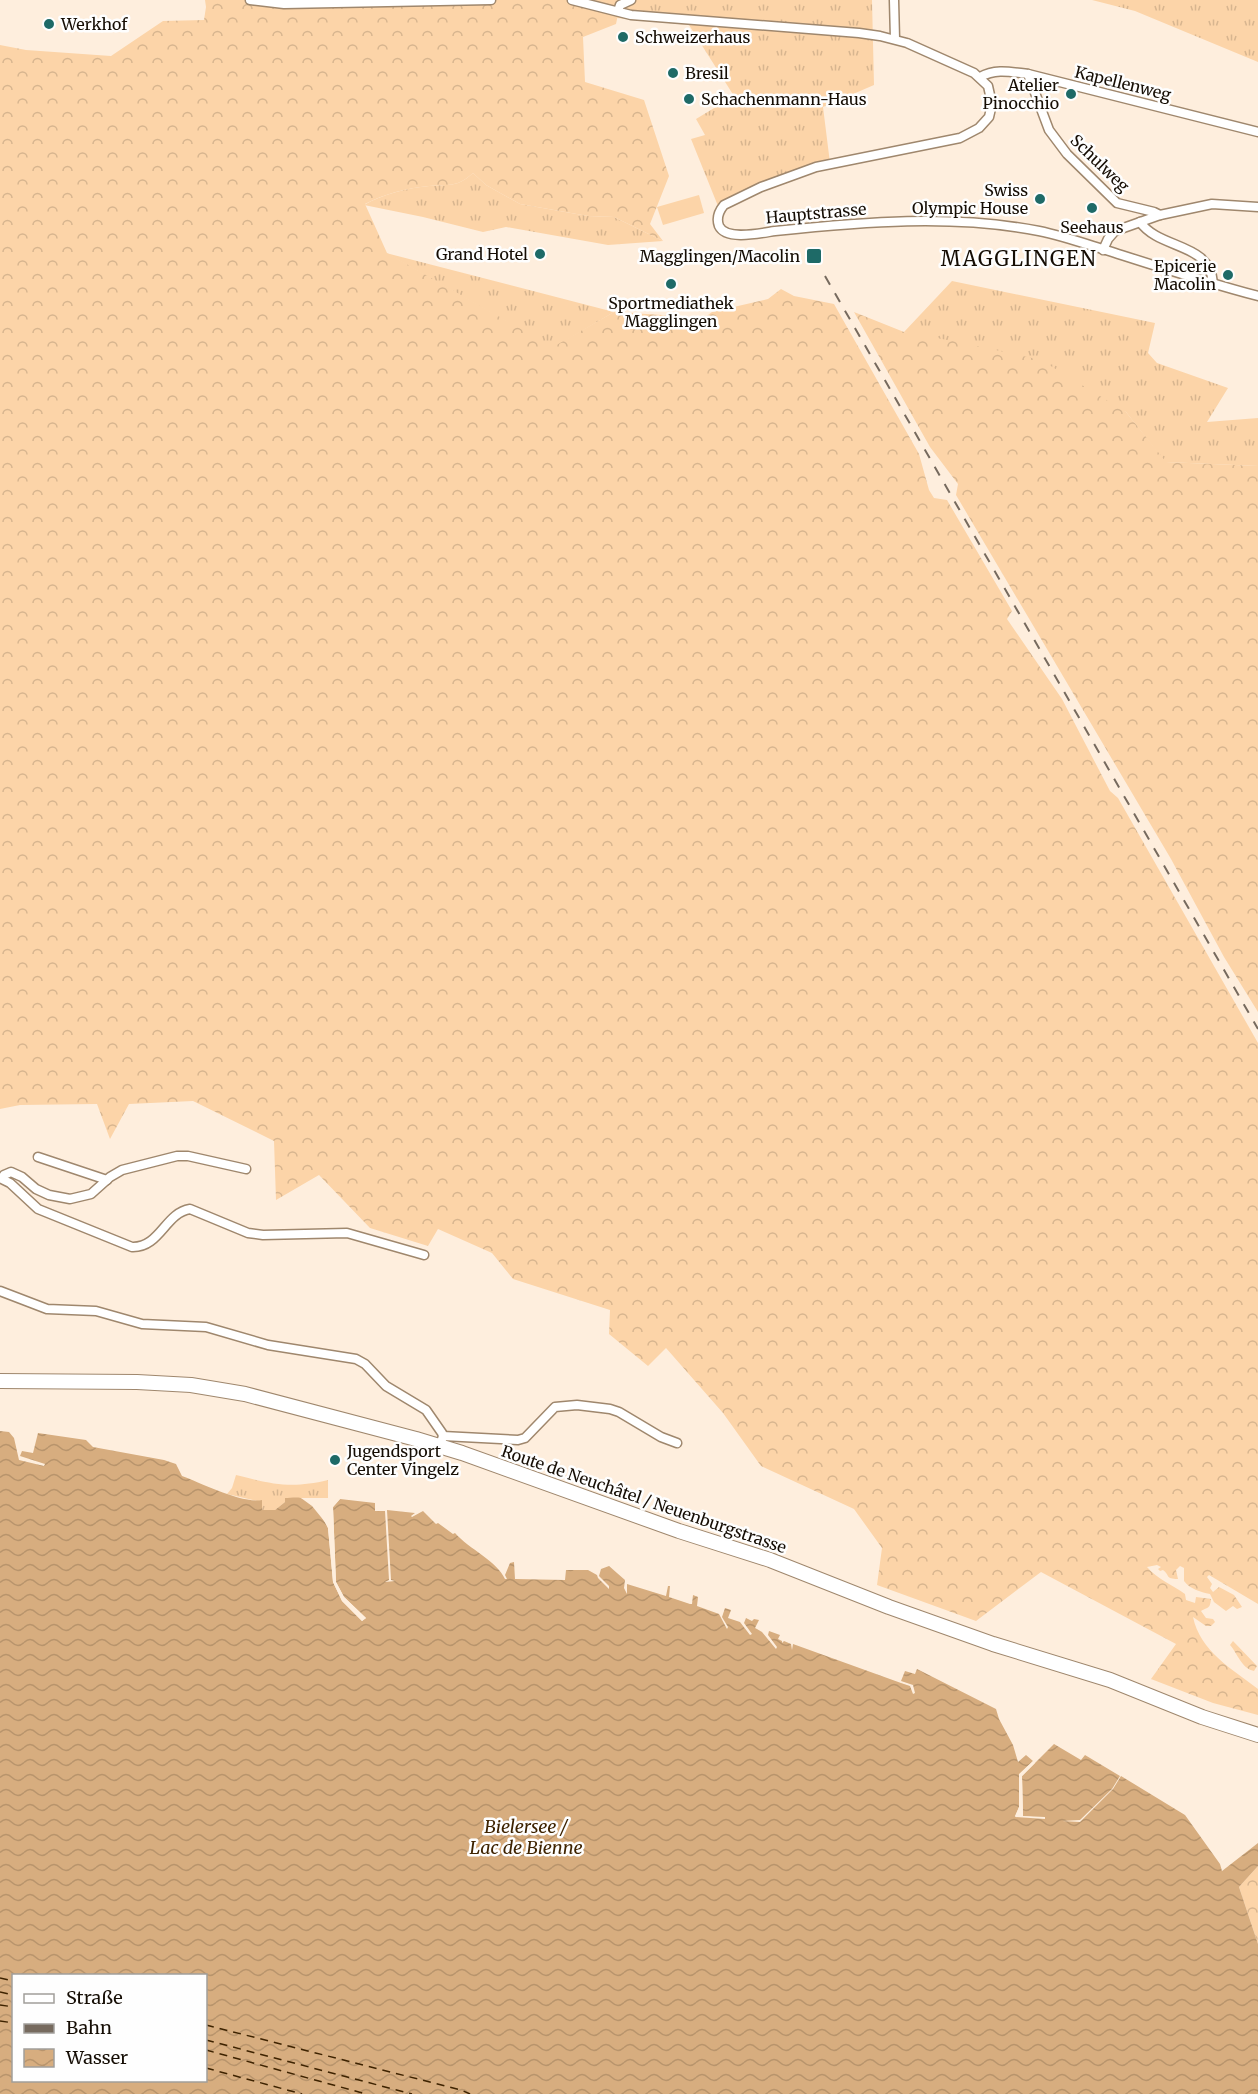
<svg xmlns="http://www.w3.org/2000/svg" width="1258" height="2094" font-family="Merriweather,serif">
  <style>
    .grass { fill: url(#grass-tufts) }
    .forest { fill: url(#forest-crowns) }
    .pitch { fill: #fcd4a8 }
    .water { fill: url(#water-waves); fill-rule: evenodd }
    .pier { fill: #feeedd }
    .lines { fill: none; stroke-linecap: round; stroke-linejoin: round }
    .ferry { stroke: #3e2300; stroke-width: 1.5; stroke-dasharray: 8 6; stroke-linecap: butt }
    .street-casing { stroke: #9f876d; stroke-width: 11 }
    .primary-casing { stroke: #9f876d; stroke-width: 16 }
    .street { stroke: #fff; stroke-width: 8 }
    .primary { stroke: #fff; stroke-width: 14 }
    .rail { stroke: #766a5e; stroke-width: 2; stroke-dasharray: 10 10; stroke-linecap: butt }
    .poi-dot { fill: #1e6a67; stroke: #fefefe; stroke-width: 2 }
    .labels { text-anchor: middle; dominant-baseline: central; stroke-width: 5; stroke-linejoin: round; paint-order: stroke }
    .poi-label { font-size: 16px; fill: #150d04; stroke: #fefefe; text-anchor: start }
    .street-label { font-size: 16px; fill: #150d04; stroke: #fefefe }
    .water-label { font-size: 18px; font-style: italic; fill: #3e2300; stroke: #fefefe }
    .quarter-label { font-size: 20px; letter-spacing: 1.5px; fill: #150d04; stroke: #fefefe }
  </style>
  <defs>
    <pattern id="grass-tufts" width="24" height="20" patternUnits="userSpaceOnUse" patternTransform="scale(1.5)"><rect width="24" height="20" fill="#fcd4a8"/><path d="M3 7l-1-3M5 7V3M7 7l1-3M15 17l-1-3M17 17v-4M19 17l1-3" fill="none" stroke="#d7b58f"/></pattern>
    <pattern id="forest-crowns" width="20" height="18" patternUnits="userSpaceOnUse" patternTransform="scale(1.5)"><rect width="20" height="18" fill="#fcd4a8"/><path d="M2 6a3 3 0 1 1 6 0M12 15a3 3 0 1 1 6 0" fill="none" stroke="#d7b58f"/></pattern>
    <pattern id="water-waves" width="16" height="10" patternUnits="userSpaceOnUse" patternTransform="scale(1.5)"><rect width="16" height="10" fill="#d7ad7f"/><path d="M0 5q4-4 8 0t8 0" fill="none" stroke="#b8946c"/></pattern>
  </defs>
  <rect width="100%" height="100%" fill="#feeedd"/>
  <g class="grass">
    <polygon points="631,0 872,0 874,85 823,107 830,163 794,174 720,211 691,139 705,135 696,119 734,96 689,25 617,18 620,5"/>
    <polygon points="1092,0 1258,0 1258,62 1135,11"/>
    <path d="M473 173 486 185 520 204 588 216 614 217 663 241 608 245 506 227 483 232 423 217 364 205C383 194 407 188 429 186 449 184 457 188 473 173Z"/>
    <polygon points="386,253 614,312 553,348"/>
    <polygon points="952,281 1155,323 1148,353 1157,363 1228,388 1207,422 1258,418 1258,466 1165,462 1126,412 904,332"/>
    <path d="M236 1475C272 1484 291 1489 328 1480V1498H285V1502L275 1510H262L257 1501 227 1494 232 1488Z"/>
  </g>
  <g class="forest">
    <path d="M205 0H631L620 5 616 24 583 37 585 82 644 100 669 176 650 224 663 241 614 217 588 216 520 204 486 185 473 173C457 188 449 184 429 186 407 188 384 194 365 204L387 253 553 347 614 312 679 316 700 321 712 312 768 299 781 289 794 296 834 304 919 454 929 490 934 498 947 500 1012 611 1007 619 1062 699 1110 791 1118 798 1258 1043V1604L1209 1575 1207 1577 1212 1584 1210 1588 1213 1592 1219 1587 1234 1595 1242 1607 1237 1609 1233 1606 1226 1611 1214 1602 1210 1594C1200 1592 1190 1589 1184 1581V1568L1180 1566 1176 1570 1178 1579C1165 1579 1170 1575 1163 1570L1160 1571 1158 1569 1161 1567 1157 1565 1147 1567C1157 1579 1173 1585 1185 1594L1186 1600 1195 1603 1196 1597 1211 1599C1210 1609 1208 1607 1201 1611L1206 1618 1213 1619 1215 1622 1211 1626H1206L1193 1617C1200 1651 1232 1669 1258 1689V1715L1213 1703 1151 1679 1176 1644 1041 1572 976 1621 877 1585 882 1548 854 1509 761 1466 723 1413 666 1348 648 1366 609 1334 610 1310 513 1279 492 1253 438 1229 428 1246 370 1228 319 1175 276 1200 274 1141 193 1101 129 1104 110 1139 97 1104 20 1105 0 1109V45L26 50 111 56 163 21 204 20 206 7Z"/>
    <polygon points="854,312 904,332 964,343 1041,360 1126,412 1166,462 1258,466 1258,1012 1224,957 1171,859 956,495 958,484 930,447"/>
    <path d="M1233 1641 1257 1666 1254 1671C1241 1668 1238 1654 1230 1645Z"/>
    <polygon points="1258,1866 1258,1944 1239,1887"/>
  </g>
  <polygon class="pitch" points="699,195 704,213 663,225 657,207"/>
  <path class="water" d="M0 1431 9 1432 14 1438 19 1460 44 1466 45 1464 20 1456 22 1451 33 1453 38 1433 86 1440 93 1447 164 1460 176 1464 182 1476C201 1483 243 1504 262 1500V1510H275L285 1502V1498C289 1498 297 1497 301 1498 313 1501 323 1518 328 1528L333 1582 342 1601 362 1621 366 1618 344 1597 336 1582 333 1507 340 1499 375 1503V1511H385L389 1580 385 1582 395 1581 391 1580 387 1510 415 1513 411 1516 412 1517 423 1511 436 1524 438 1523 453 1534 455 1533C469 1549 497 1561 505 1579H507L505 1575 510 1563 514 1562 515 1579 565 1580 566 1570H588L597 1575 598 1578 609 1589V1586L599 1576 601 1569 609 1566 625 1580 624 1588 627 1594V1584L666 1596 668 1586H670L669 1597 690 1604H692L693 1595 698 1597 697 1606 719 1614 727 1629 728 1627 722 1617 725 1608 731 1610 728 1618 740 1622 750 1635 752 1634 744 1623 746 1618 752 1621 754 1619 759 1620 755 1628 762 1632 776 1649 777 1647 768 1635 769 1631 780 1635 778 1639 782 1641V1643L784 1641 791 1644 792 1650 793 1644 901 1683 910 1686 913 1694 915 1693 913 1685 901 1681 905 1671 915 1674 917 1669 996 1709 999 1719 1013 1745 1018 1762 1026 1755 1033 1761 1019 1775V1807L1015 1816 1043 1818 1023 1816 1022 1776 1054 1744 1081 1760 1085 1755 1120 1776 1112 1789 1080 1820 1062 1821 1080 1822 1113 1789 1121 1776 1185 1815 1220 1864 1222 1871 1258 1843V1866L1239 1887 1258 1944V2094H0ZM14 1976H206V2080H14Z"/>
  <g class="pier">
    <polygon points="301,1498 307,1498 314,1504 331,1527 330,1506 336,1499 340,1499 333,1507 336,1582 344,1597 366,1618 362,1621 342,1601 333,1582 328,1528 325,1522 312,1506"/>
    <polygon points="1033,1761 1035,1763 1022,1776 1023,1816 1045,1817 1045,1819 1015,1817 1019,1807 1019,1774"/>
  </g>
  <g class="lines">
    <g class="ferry">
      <polyline points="0,1978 14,1981"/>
      <polyline points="0,1992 14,1995"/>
      <polyline points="0,2005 14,2007"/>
      <polyline points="0,2021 14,2023"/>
      <polyline points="206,2025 461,2090 470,2094"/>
      <polyline points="206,2040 412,2094"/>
      <polyline points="206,2050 366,2094"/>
      <polyline points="206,2068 302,2094"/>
    </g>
    <defs>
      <g id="street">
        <polyline points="250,0 284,4 491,0"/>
        <path d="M572 0 631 15 859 33 880 36 907 43 974 73 988 86 992 104 989 117 979 128 960 138 816 167 761 187 724 205C719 211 716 218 719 226 726 241 761 233 775 231 863 222 951 214 1039 231 1063 236 1086 244 1109 251 1159 267 1208 283 1258 296"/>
        <polyline points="894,0 895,39"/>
        <polyline points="618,11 620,5 631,0"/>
        <polyline points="1028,74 1049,130 1067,154 1117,203 1154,212 1160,215"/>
        <path d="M980 77C996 68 1011 72 1028 74L1258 132"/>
        <path d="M1140 222C1160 250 1210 242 1213 283"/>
        <polyline points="1103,250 1108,239 1115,231 1160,215 1212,204 1258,207"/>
        <polyline points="38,1157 107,1180"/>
        <path d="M0 1178 10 1183 38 1209 132 1247C160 1248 165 1213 190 1209L248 1233 263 1235 347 1233 424 1255"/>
        <polyline points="2,1178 4,1175 11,1172 22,1177 36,1189 49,1195 70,1199 91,1194 110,1177 122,1170 177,1156 188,1156 246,1169"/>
        <polyline points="0,1291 47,1309 96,1311 142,1324 206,1327 268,1345 356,1359 365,1364 386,1386 426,1410 442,1433 443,1436 440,1446"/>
        <polyline points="443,1436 518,1440 525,1438 555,1407 577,1405 610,1409 619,1412 661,1437 677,1443"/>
      </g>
      <polyline id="primary" points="0,1381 137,1382 191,1385 245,1394 416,1439 462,1453 679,1531 770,1560 889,1607 993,1644 1110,1680 1202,1717 1258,1735"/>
    </defs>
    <use href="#street" class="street-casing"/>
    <use href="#primary" class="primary-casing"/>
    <use href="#street" class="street"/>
    <use href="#primary" class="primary"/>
    <polyline class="rail" points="825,276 1258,1029"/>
  </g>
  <g class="poi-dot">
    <circle cx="49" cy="24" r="6"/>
    <circle cx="623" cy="37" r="6"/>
    <circle cx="673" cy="73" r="6"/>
    <circle cx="1071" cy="94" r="6"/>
    <circle cx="689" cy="99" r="6"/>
    <circle cx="1040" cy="199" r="6"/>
    <circle cx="1092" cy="208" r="6"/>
    <circle cx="540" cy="254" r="6"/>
    <rect x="806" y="248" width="16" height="16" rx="3"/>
    <circle cx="1228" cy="275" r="6"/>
    <circle cx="671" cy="284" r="6"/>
    <circle cx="335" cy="1460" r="6"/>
  </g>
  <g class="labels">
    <g class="poi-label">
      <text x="61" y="24">Werkhof</text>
      <text x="635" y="37">Schweizerhaus</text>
      <text x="685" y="73">Bresil</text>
      <text x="1059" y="85" text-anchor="end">Atelier<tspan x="1059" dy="18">Pinocchio</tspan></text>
      <text x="701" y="99">Schachenmann-Haus</text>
      <text x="1028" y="190" text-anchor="end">Swiss<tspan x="1028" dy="18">Olympic House</tspan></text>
      <text x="1092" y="227" text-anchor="middle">Seehaus</text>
      <text x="528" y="254" text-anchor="end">Grand Hotel</text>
      <text x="800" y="256" text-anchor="end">Magglingen/Macolin</text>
      <text x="1216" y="266" text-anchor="end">Epicerie<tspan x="1216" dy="18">Macolin</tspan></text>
      <text x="671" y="303" text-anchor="middle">Sportmediathek<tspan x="671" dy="18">Magglingen</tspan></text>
      <text x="347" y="1451">Jugendsport<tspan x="347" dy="18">Center Vingelz</tspan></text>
    </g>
    <g class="street-label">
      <text transform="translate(1123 83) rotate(14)">Kapellenweg</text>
      <text transform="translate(1100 163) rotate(44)">Schulweg</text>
      <text transform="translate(816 213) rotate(-5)">Hauptstrasse</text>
      <text transform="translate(644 1499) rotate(19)">Route de Neuchâtel / Neuenburgstrasse</text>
    </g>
    <g class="water-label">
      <text x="526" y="1826">Bielersee /<tspan x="526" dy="21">Lac de Bienne</tspan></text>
    </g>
    <g class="quarter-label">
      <text x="1019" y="258">MAGGLINGEN</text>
    </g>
  </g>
  <rect x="12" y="1974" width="195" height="108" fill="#fefefe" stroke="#a19e9a" stroke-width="1.5"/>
  <rect x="24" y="1994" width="30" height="9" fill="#ffffff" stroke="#a19e9a" stroke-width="1.5"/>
  <text x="66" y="2004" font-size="18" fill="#150d04">Straße</text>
  <rect x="24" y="2024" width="30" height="9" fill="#766a5e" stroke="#a19e9a" stroke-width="1.5"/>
  <text x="66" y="2034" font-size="18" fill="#150d04">Bahn</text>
  <rect x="24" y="2049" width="30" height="18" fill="url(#water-waves)" stroke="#a19e9a" stroke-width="1.5"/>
  <text x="66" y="2064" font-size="18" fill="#150d04">Wasser</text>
</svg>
